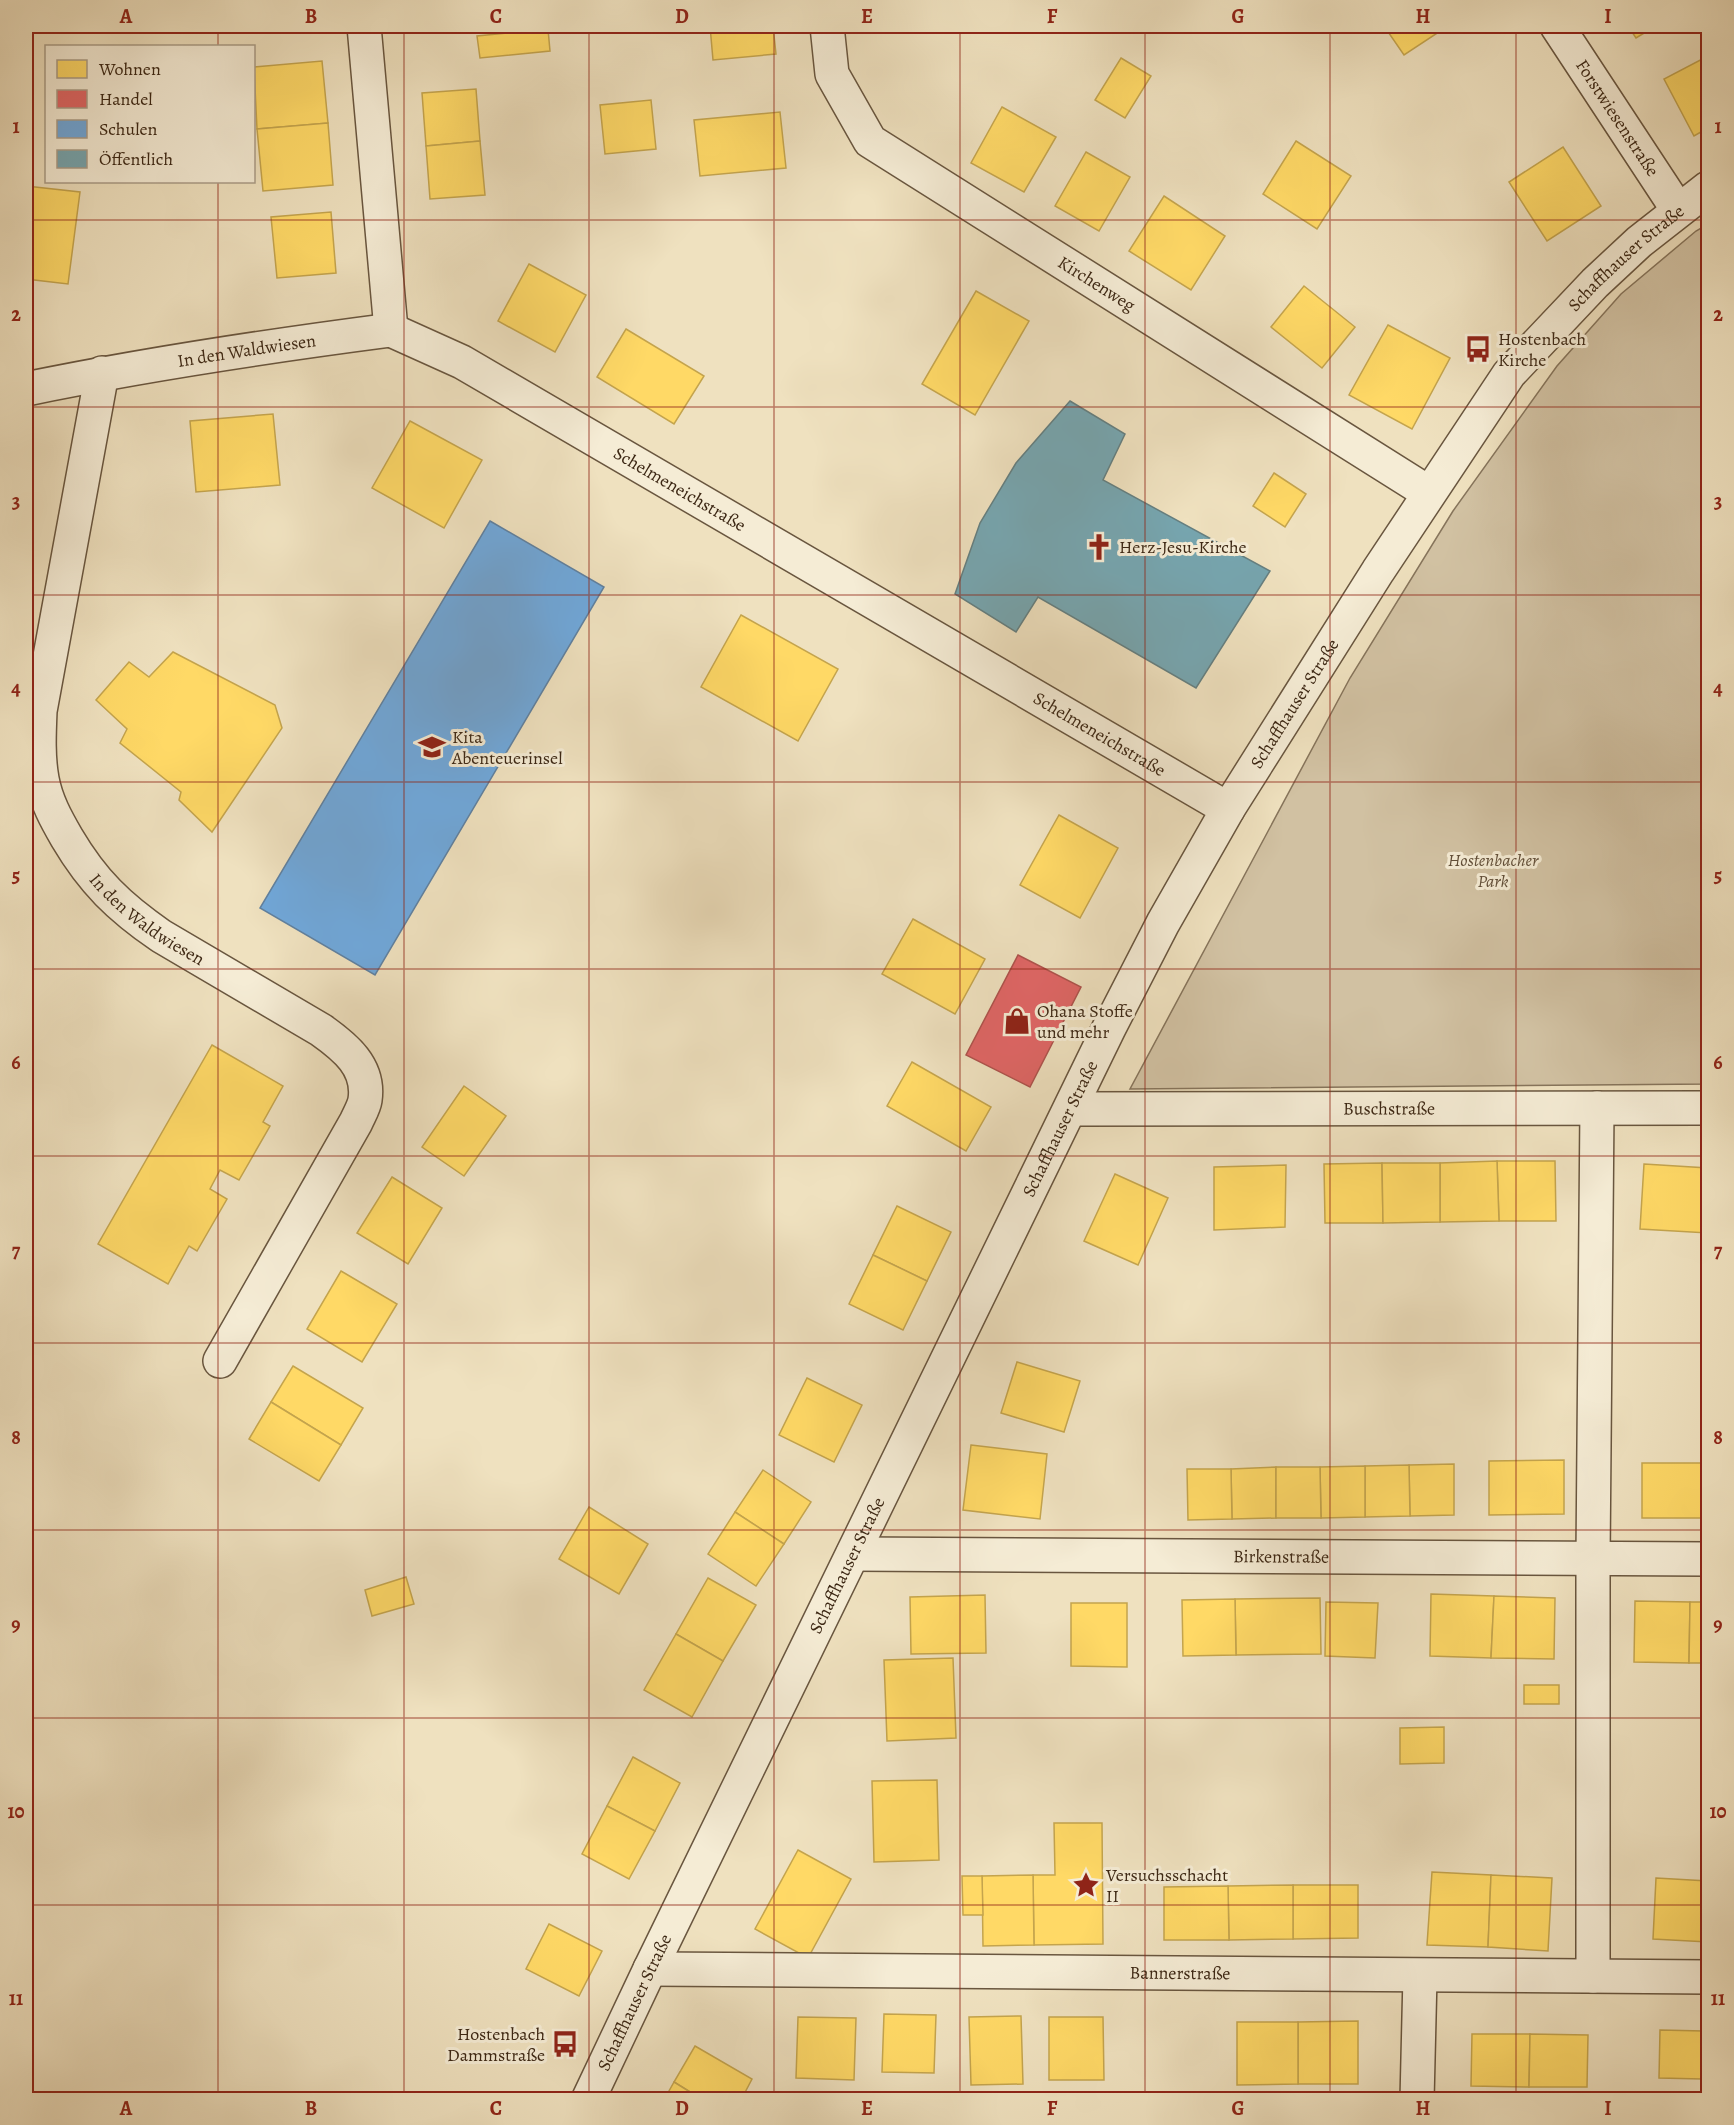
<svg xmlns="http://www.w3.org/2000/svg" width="1734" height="2125" font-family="Alegreya,serif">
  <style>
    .green { fill: #d1c1a2; stroke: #86745b; stroke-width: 1.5 }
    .homes { fill: #ffd966; stroke: #c4a44d; stroke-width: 1.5 }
    .shops { fill: #e06666; stroke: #af534d; stroke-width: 1.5 }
    .schools { fill: #6fa8dc; stroke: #6081a0; stroke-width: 1.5 }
    .public { fill: #76a5af; stroke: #657f80; stroke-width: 1.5 }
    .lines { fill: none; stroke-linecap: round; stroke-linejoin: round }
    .minor-casing { stroke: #69563f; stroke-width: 36 }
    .minor { stroke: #f5ecd5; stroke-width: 33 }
    .grid { fill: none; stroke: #8f2418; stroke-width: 1.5; stroke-opacity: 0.55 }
    .labels { text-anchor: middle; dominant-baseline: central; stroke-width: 6; stroke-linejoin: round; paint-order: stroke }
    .street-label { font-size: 18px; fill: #3c2714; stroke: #f5ecd5 }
    .poi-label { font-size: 18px; fill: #3c2714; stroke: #f5ecd5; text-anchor: start }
    .park-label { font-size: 18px; font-style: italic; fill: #614e38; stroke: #f5ecd5 }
    .neatline { fill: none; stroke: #8f2418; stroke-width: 2 }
    .grid-label { font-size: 20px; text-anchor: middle; font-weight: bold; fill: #8f2418 }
  </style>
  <rect width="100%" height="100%" fill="#efe1bf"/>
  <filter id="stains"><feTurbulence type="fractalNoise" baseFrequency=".00333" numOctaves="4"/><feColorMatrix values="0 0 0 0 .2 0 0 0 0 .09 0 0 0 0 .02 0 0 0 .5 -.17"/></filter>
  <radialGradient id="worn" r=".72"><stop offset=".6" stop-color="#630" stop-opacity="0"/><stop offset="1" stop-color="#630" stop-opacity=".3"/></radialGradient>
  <polygon class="green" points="1708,224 1708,1084 1130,1089 1350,678 1453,511 1557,366 1621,294 1696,231"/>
  <g class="homes">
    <polygon points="253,26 320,26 320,28 253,32"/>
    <polygon points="497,26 547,26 548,29 498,34"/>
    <polygon points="710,26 773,26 776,54 713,60"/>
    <polygon points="1384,26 1448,26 1404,55"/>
    <polygon points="1628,26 1656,26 1636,38"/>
    <polygon points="548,29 550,51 480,58 477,36"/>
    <polygon points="1708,56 1708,128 1694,136 1664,79"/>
    <polygon points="1121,58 1151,76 1125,118 1095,100"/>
    <polygon points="322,61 328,123 257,129 254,67"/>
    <polygon points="476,89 480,141 426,146 422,93"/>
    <polygon points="651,100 656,149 605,154 600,105"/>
    <polygon points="1002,107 1056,137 1024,192 971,163"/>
    <polygon points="780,112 786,168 700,176 694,120"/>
    <polygon points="328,123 333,185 263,191 257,129"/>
    <polygon points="480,141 485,195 430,199 426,146"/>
    <polygon points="1296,141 1351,176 1317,229 1263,194"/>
    <polygon points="1563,147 1601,206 1547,241 1509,182"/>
    <polygon points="1086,152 1130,177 1099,231 1055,206"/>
    <polygon points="26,186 80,192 68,284 26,279"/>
    <polygon points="1164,196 1225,236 1191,290 1129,251"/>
    <polygon points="331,212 336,273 277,278 271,217"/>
    <polygon points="529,264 586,295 555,352 498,321"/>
    <polygon points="1304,286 1355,327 1322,368 1271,327"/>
    <polygon points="976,291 1029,321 975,415 922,384"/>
    <polygon points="1388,325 1450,358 1412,429 1349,395"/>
    <polygon points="626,329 704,376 674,424 597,377"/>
    <polygon points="273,414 280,485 196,492 190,421"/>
    <polygon points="410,421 482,460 444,528 372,488"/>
    <polygon points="1274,473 1306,494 1285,527 1253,506"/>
    <polygon points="741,615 838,669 798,741 701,687"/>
    <polygon points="173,652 275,705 282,728 212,832 179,800 181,792 120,743 127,729 96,700 129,662 149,677"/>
    <polygon points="1059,815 1118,848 1080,918 1020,885"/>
    <polygon points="913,919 985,959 955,1014 882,974"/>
    <polygon points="212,1045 283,1086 263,1122 270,1126 239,1180 220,1170 210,1189 227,1199 197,1251 189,1246 168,1284 98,1244"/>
    <polygon points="912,1062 991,1107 966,1151 887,1106"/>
    <polygon points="464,1086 506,1116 464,1176 422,1147"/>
    <polygon points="1497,1161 1555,1161 1556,1221 1499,1221"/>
    <polygon points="1497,1161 1499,1221 1440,1222 1440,1163"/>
    <polygon points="1382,1163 1383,1223 1325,1223 1324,1164"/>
    <polygon points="1382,1163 1440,1163 1440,1222 1383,1223"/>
    <polygon points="1644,1164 1708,1168 1708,1233 1640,1229"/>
    <polygon points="1286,1165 1285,1227 1214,1230 1214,1167"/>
    <polygon points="1115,1174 1168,1198 1138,1265 1084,1241"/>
    <polygon points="392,1177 442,1208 408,1264 357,1233"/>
    <polygon points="897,1206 951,1232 927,1281 873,1255"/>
    <polygon points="873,1255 927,1281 903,1330 849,1304"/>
    <polygon points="341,1271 397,1304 362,1362 307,1329"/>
    <polygon points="1017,1362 1080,1381 1064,1432 1001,1413"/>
    <polygon points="293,1366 363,1408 341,1445 271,1402"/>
    <polygon points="807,1378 862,1405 834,1462 779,1435"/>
    <polygon points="271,1402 341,1445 319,1481 249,1439"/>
    <polygon points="971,1445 1047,1454 1040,1519 963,1510"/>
    <polygon points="1564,1460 1564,1514 1489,1515 1489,1461"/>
    <rect x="1642" y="1463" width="66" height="55"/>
    <polygon points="1454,1464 1454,1515 1410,1516 1409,1465"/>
    <polygon points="1409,1465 1410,1516 1365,1517 1365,1466"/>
    <polygon points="1365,1466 1365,1517 1321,1518 1320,1467"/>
    <polygon points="1276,1467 1276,1518 1232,1519 1231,1469"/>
    <polygon points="1276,1467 1320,1467 1321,1518 1276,1518"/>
    <polygon points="1187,1469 1231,1469 1232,1519 1188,1520"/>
    <polygon points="763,1470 811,1502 784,1544 735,1512"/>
    <polygon points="589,1507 648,1544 619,1594 559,1559"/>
    <polygon points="735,1512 784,1544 756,1586 708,1554"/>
    <polygon points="406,1577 414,1604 372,1616 365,1590"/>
    <polygon points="708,1578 756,1605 723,1661 676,1634"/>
    <polygon points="1431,1594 1494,1596 1491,1658 1430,1656"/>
    <polygon points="985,1595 986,1653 911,1654 910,1597"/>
    <polygon points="1494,1596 1555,1598 1554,1659 1491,1658"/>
    <polygon points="1320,1598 1321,1654 1236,1655 1235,1599"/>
    <polygon points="1235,1599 1236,1655 1183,1656 1182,1600"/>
    <polygon points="1635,1601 1690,1602 1689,1663 1634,1662"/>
    <polygon points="1326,1602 1378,1603 1375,1658 1325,1656"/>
    <polygon points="1690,1602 1708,1602 1708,1663 1689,1663"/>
    <polygon points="1071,1603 1127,1603 1127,1667 1071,1666"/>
    <polygon points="676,1634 723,1661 692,1717 644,1690"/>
    <polygon points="953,1658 956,1738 887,1741 884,1660"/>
    <rect x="1524" y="1685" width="35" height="19"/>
    <polygon points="1444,1727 1444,1763 1400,1764 1400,1728"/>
    <polygon points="633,1757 680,1783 655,1831 607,1806"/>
    <polygon points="937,1780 939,1860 874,1862 872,1781"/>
    <polygon points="607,1806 655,1831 629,1879 582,1854"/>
    <polygon points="1054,1823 1102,1823 1103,1944 1034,1945 1033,1875 1055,1875"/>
    <polygon points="798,1850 851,1879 808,1958 755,1929"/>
    <polygon points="1432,1872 1491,1875 1488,1947 1427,1945"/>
    <polygon points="1033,1875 1034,1945 983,1946 982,1876"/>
    <polygon points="1491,1875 1552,1878 1548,1951 1488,1947"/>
    <polygon points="962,1876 982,1876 983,1915 963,1915"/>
    <polygon points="1656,1878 1708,1881 1708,1942 1653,1939"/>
    <polygon points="1293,1885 1358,1885 1358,1938 1293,1939"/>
    <polygon points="1293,1885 1293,1939 1229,1940 1228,1886"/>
    <polygon points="1228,1886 1229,1940 1164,1940 1164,1887"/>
    <polygon points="549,1924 602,1951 579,1996 526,1969"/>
    <polygon points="884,2014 936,2015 934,2073 882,2072"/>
    <polygon points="1021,2016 1023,2084 971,2085 969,2017"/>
    <polygon points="798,2017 856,2018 854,2080 796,2078"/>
    <polygon points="1049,2017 1103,2017 1104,2080 1049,2080"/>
    <polygon points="1358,2021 1358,2084 1298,2084 1298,2022"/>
    <polygon points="1237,2022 1298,2022 1298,2084 1237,2085"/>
    <polygon points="1660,2030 1703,2031 1702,2079 1659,2078"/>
    <polygon points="1472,2034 1530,2034 1529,2087 1471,2086"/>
    <polygon points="1530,2034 1588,2035 1587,2087 1529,2087"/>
    <polygon points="695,2046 752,2079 741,2100 703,2100 674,2082"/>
    <polygon points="674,2082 703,2100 664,2100"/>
  </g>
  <polygon class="shops" points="1018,955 1081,987 1030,1087 966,1055"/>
  <polygon class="schools" points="490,521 604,587 375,975 260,908"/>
  <polygon class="public" points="1070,401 1125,434 1103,480 1270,571 1196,688 1038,597 1016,632 955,594 980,523 1016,463"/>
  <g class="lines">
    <defs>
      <g id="minor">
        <polyline points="364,26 391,330"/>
        <path id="s1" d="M827 26 832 74 870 141 1429 493"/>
        <path id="s2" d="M1557 26 1678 210"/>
        <path id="s3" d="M391 330 462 362 1228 809"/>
        <path id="s4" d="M102 373 40 711C39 734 38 757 42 779 46 801 56 819 67 838 93 882 119 907 161 936L321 1030C345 1047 370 1067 365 1100 364 1107 359 1115 356 1122L220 1361"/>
        <path id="s5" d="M26 389C147 364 268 346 391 330"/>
        <path id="s6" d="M1071 1109 1708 1108"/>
        <path id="s7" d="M853 1554 1708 1559"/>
        <path id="s8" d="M650 1969 1708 1977"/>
        <polyline points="1593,1976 1593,1558 1597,1108"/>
        <path id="s9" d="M588 2100 650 1969 1109 1028 1163 923 1228 809 1378 571 1509 374 1595 283 1639 242 1708 188"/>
        <polyline points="1417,2100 1420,1976"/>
      </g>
    </defs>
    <use href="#minor" class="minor-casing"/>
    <use href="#minor" class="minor"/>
  </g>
  <path class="grid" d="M218 26V46M404 26V2100M589 26V2100M774 26V2100M960 26V2100M1145 26V2100M1330 26V2100M1516 26V2100M218 182V2100M26 220H1708M26 407H1708M26 595H1708M26 782H1708M26 969H1708M26 1156H1708M26 1343H1708M26 1530H1708M26 1718H1708M26 1905H1708"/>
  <defs>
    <symbol id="bus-bare" viewBox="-9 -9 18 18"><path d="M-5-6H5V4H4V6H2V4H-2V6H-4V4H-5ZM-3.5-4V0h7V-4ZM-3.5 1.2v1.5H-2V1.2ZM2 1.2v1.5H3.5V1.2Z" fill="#8f2418" stroke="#f5ecd5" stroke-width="2.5" paint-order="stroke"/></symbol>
    <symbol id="church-bare" viewBox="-9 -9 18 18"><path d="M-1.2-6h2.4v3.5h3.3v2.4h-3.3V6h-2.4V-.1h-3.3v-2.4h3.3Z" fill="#8f2418" stroke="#f5ecd5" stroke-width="2.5" paint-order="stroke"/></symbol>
    <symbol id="school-bare" viewBox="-9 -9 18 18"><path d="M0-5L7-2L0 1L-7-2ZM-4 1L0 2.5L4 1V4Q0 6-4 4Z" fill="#8f2418" stroke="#f5ecd5" stroke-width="2.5" paint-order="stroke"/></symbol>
    <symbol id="shop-bare" viewBox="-9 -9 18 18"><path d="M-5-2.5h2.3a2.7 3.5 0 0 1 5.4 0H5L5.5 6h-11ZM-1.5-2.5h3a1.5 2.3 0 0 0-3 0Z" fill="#8f2418" stroke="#f5ecd5" stroke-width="2.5" paint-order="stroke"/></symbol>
    <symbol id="sight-bare" viewBox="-9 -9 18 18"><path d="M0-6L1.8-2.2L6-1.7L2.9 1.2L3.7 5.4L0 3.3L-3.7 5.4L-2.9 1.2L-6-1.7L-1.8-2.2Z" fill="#8f2418" stroke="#f5ecd5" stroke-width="2.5" paint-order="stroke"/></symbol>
  </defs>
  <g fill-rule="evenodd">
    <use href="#bus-bare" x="1459" y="330" width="38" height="38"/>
    <use href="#church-bare" x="1080" y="528" width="38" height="38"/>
    <use href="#school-bare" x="413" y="728" width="38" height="38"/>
    <use href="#shop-bare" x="998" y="1002" width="38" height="38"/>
    <use href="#sight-bare" x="1067" y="1866" width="38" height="38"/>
    <use href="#bus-bare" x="546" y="2025" width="38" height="38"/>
  </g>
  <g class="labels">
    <g class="street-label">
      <text stroke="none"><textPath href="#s2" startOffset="110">Forstwiesenstraße</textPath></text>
      <text stroke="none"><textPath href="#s9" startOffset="2124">Schaffhauser Straße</textPath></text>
      <text stroke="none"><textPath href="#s1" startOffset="393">Kirchenweg</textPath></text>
      <text stroke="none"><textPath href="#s5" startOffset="224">In den Waldwiesen</textPath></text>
      <text stroke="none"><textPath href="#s3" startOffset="330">Schelmeneichstraße</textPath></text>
      <text stroke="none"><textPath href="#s9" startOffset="1566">Schaffhauser Straße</textPath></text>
      <text stroke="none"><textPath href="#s3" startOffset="816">Schelmeneichstraße</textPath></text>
      <text stroke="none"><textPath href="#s4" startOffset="592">In den Waldwiesen</textPath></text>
      <text stroke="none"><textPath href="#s6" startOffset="318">Buschstraße</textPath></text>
      <text stroke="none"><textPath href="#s9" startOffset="1080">Schaffhauser Straße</textPath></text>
      <text stroke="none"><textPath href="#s7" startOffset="428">Birkenstraße</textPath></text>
      <text stroke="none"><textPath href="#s9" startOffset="594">Schaffhauser Straße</textPath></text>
      <text stroke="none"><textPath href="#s8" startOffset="530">Bannerstraße</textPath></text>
      <text stroke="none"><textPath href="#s9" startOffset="108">Schaffhauser Straße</textPath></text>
    </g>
    <g class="poi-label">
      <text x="1498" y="339">Hostenbach<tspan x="1498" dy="21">Kirche</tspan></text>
      <text x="1119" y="547">Herz-Jesu-Kirche</text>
      <text x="452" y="737">Kita<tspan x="452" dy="21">Abenteuerinsel</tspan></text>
      <text x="1037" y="1011">Ohana Stoffe<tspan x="1037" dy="21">und mehr</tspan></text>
      <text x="1106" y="1875">Versuchsschacht<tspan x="1106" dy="21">II</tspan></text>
      <text x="545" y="2034" text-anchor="end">Hostenbach<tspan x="545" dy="21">Dammstraße</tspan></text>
    </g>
    <g class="park-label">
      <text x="1493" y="860">Hostenbacher<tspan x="1493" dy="21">Park</tspan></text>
    </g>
  </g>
  <rect width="1734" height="2125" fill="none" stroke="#efe1bf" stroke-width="66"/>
  <rect x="45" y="45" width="210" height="138" fill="#f5ecd5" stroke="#ab9d88" stroke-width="1.5"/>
  <rect x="57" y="60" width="30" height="18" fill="#ffd966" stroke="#ab9d88" stroke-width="1.5"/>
  <text x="99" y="75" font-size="18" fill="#3c2714">Wohnen</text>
  <rect x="57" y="90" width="30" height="18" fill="#e06666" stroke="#ab9d88" stroke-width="1.5"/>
  <text x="99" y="105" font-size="18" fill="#3c2714">Handel</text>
  <rect x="57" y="120" width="30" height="18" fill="#6fa8dc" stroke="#ab9d88" stroke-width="1.5"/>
  <text x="99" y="135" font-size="18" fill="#3c2714">Schulen</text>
  <rect x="57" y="150" width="30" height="18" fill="#76a5af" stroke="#ab9d88" stroke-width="1.5"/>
  <text x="99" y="165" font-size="18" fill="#3c2714">Öffentlich</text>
  <rect x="33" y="33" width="1668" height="2059" class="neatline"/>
  <g class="grid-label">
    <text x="126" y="23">A</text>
    <text x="311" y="23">B</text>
    <text x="496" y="23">C</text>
    <text x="682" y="23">D</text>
    <text x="867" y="23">E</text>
    <text x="1052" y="23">F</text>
    <text x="1238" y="23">G</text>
    <text x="1423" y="23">H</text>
    <text x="1608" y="23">I</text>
    <text x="16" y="133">1</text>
    <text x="1718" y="133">1</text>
    <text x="16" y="321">2</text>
    <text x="1718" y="321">2</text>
    <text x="16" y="508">3</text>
    <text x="1718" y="508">3</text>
    <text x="16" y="695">4</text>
    <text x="1718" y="695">4</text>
    <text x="16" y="882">5</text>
    <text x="1718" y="882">5</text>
    <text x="16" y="1069">6</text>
    <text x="1718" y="1069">6</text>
    <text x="16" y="1257">7</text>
    <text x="1718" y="1257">7</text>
    <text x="16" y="1444">8</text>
    <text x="1718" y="1444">8</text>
    <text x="16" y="1631">9</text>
    <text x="1718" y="1631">9</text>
    <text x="16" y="1818">10</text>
    <text x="1718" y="1818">10</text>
    <text x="16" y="2005">11</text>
    <text x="1718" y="2005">11</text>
    <text x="126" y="2115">A</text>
    <text x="311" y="2115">B</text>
    <text x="496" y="2115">C</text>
    <text x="682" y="2115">D</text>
    <text x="867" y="2115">E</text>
    <text x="1052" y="2115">F</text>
    <text x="1238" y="2115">G</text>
    <text x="1423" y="2115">H</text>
    <text x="1608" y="2115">I</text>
  </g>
  <rect width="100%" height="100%" filter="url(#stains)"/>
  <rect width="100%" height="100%" fill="url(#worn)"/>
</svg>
